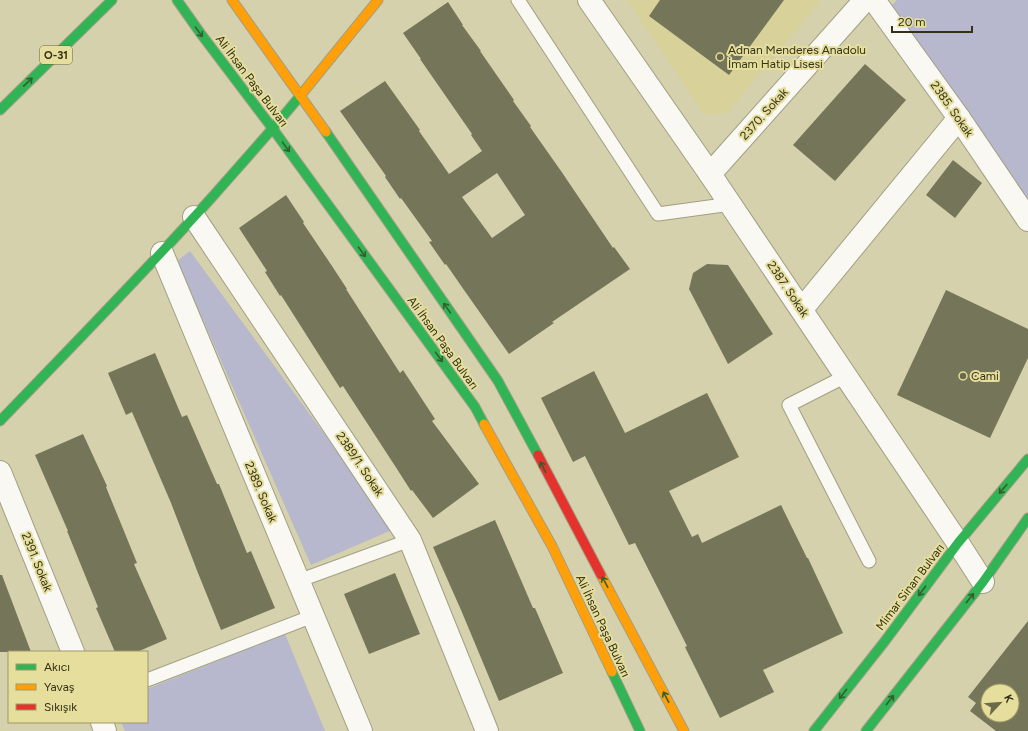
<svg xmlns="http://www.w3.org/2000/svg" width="1028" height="731" font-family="Figtree,sans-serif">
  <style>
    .built { fill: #d8d199 }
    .green { fill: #b7b7cd }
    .building { fill: #757659; fill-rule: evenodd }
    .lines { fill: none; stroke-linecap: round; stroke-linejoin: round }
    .lane-casing { stroke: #a29f83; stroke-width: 15 }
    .street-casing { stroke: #a29f83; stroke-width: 24 }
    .fast-casing { stroke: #a29f83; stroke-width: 11 }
    .slow-casing { stroke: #a29f83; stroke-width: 11 }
    .jam-casing { stroke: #a29f83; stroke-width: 11 }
    .lane { stroke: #f9f8f3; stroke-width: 13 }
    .street { stroke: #f9f8f3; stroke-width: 22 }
    .fast { stroke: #30b455; stroke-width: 9 }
    .slow { stroke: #ff9f0a; stroke-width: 9 }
    .jam { stroke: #e5322d; stroke-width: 9 }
    .oneway { stroke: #335f2d }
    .poi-dot { fill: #6d694c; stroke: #e5de9d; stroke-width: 1.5 }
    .labels { text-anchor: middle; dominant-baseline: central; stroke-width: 4; stroke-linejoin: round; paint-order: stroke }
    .shield { fill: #e5de9d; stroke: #6a653f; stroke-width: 1 }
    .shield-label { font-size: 11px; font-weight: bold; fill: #353117 }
    .poi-label { font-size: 12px; fill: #353117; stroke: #e5de9d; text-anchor: start }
    .street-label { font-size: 12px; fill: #353117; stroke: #e5de9d }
  </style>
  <rect width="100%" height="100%" fill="#d5d1ad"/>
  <polygon class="built" points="627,0 821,0 727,113 704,114"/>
  <g class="green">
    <polygon points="897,0 1028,0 1028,205 892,5"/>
    <polygon points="190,251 394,529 311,565 177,261"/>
    <polygon points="285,634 325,731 125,731 121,722 147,722 147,689"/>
  </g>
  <g class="building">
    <polygon points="660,0 784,0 729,75 649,16"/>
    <path d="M448 2 463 25H462L481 51H480L514 100 513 101 531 126 530 127 561 171 613 248 614 247 630 269 552 322 554 323 509 354 464 290 446 264 445 265 429 242 432 241 401 198 400 199 385 177 386 176 340 111 385 81 420 130 419 131 449 174 482 151 471 135 472 134 420 59H421L403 33ZM497 173 525 215 492 238 462 197Z"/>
    <polygon points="865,64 906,100 835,181 793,145"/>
    <polygon points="953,160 982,183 955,218 926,195"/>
    <polygon points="286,195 304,222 303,223 332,266 347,289 346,289 400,373 403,370 435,419 432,421 479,484 433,518 412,490 411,491 397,469 369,426 343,386 340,388 281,295 280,296 265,272 267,271 239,228"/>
    <polygon points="707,264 728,265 773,334 728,364 689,289 693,273"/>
    <polygon points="946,290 1028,329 1028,358 990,438 897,395"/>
    <polygon points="155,353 182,417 187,415 217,484 219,484 247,553 251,551 275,608 221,630 198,573 171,503 132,412 126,415 108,373"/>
    <polygon points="594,371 625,433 707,393 739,457 669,491 692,537 698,534 702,543 781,505 807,558 808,558 843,633 763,670 774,692 720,718 685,647 687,646 635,543 629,545 585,456 573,462 541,398"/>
    <polygon points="83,434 107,486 106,487 137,563 134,564 167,639 137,652 115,652 96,608 98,607 67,531 68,531 35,455"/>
    <polygon points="495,520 533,608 535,608 563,673 499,701 461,610 433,547"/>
    <polygon points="395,573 420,634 369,654 344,594"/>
    <polygon points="0,575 2,575 31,652 0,652"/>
    <path d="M1028 621V731H996L970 711 976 703 968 697ZM988 691H1012V715H988Z"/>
  </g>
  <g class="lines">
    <defs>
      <g id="lane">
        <polyline points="518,0 658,214 731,204"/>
        <polyline points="846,376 789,405 869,561"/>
        <polyline points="298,581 410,540"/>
        <polyline points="147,680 313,616"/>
      </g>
      <g id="street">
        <polyline points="589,0 710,174 958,543 983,582"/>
        <polyline points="874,0 959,118 1028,220"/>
        <polyline points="710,174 865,0"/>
        <polyline points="194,217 410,540 487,731"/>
        <polyline points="162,253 361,731"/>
        <polyline points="802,309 959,118"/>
        <polyline points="0,472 73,652"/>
        <polyline points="102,722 105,731"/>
      </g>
      <g id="fast">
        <polyline points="177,0 201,34 273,129 475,407 484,424"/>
        <polyline points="0,110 112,0"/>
        <polyline points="326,132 498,381 538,455"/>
        <path d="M0 421C72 346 145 272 214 195 243 162 272 130 300 96"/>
        <polyline points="612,672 640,731"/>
        <polyline points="814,731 885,641 958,543 1028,459"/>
        <polyline points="866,731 983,582 1028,518"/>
      </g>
      <g id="slow">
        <polyline points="232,0 326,132"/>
        <polyline points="300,96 378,0"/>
        <polyline points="484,424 552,546 612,672"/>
        <polyline points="601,575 684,731"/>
      </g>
      <polyline id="jam" points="538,455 601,575"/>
    </defs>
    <use href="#lane" class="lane-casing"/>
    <use href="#street" class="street-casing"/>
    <use href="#fast" class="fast-casing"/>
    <use href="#slow" class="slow-casing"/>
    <use href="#jam" class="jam-casing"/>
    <use href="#lane" class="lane"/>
    <use href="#street" class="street"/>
    <use href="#fast" class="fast"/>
    <use href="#slow" class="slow"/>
    <use href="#jam" class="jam"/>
  </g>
  <defs><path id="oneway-shaft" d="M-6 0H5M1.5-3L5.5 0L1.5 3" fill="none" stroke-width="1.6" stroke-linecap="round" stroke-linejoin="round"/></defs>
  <g class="oneway">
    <use href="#oneway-shaft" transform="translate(199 32) rotate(54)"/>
    <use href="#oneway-shaft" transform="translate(28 82) rotate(-44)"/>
    <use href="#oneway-shaft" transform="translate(286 147) rotate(54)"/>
    <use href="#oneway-shaft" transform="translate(362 252) rotate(54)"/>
    <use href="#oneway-shaft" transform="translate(447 308) rotate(-125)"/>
    <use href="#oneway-shaft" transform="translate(439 357) rotate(54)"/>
    <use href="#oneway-shaft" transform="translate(543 467) rotate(-118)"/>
    <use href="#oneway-shaft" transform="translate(1003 489) rotate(130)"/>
    <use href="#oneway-shaft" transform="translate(605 582) rotate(-118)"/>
    <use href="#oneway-shaft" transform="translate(922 591) rotate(127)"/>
    <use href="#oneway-shaft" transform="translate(970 598) rotate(-52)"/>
    <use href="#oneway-shaft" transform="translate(843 694) rotate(128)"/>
    <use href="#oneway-shaft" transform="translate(666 697) rotate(-118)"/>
    <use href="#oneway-shaft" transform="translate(890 700) rotate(-52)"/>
  </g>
  <g class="poi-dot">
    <circle cx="720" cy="57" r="4"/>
    <circle cx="963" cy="376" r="4"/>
  </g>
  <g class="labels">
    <rect class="shield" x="40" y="46" width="32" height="18" rx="3"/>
    <g class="shield-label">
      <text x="56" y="55">O-31</text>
    </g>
    <g class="poi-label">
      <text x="728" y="50">Adnan Menderes Anadolu<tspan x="728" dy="14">İmam Hatip Lisesi</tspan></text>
      <text x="971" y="376">Cami</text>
    </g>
    <g class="street-label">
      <text transform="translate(252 81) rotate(53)">Ali İhsan Paşa Bulvarı</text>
      <text transform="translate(952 109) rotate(55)">2385. Sokak</text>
      <text transform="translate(764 114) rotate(-48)">2370. Sokak</text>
      <text transform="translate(788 289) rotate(56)">2387. Sokak</text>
      <text transform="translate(443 343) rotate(54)">Ali İhsan Paşa Bulvarı</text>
      <text transform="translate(360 464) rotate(56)">2389/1. Sokak</text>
      <text transform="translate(261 492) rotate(67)">2389. Sokak</text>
      <text transform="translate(37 562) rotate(68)">2391. Sokak</text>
      <text transform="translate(910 587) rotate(-53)">Mimar Sinan Bulvarı</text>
      <text transform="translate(603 626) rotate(65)">Ali İhsan Paşa Bulvarı</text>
    </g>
  </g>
  <rect x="8" y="651" width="140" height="72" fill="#e5de9d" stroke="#9f9967"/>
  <rect x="16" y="664" width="20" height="6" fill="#30b455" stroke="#9f9967"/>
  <text x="44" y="671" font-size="12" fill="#353117">Akıcı</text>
  <rect x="16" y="684" width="20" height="6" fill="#ff9f0a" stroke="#9f9967"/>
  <text x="44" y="691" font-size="12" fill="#353117">Yavaş</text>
  <rect x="16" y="704" width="20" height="6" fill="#e5322d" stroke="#9f9967"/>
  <text x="44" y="711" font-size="12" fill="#353117">Sıkışık</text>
  <g transform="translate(1000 703) rotate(64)"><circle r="19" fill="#e5de9d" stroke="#9f9967"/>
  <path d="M0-3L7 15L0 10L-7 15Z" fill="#6d694c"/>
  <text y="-6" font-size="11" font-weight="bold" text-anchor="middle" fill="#353117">K</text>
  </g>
  <path d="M892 26v6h80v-6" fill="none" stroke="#353117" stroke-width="2"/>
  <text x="898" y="26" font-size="12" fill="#353117" stroke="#e5de9d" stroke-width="3" paint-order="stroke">20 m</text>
</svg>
